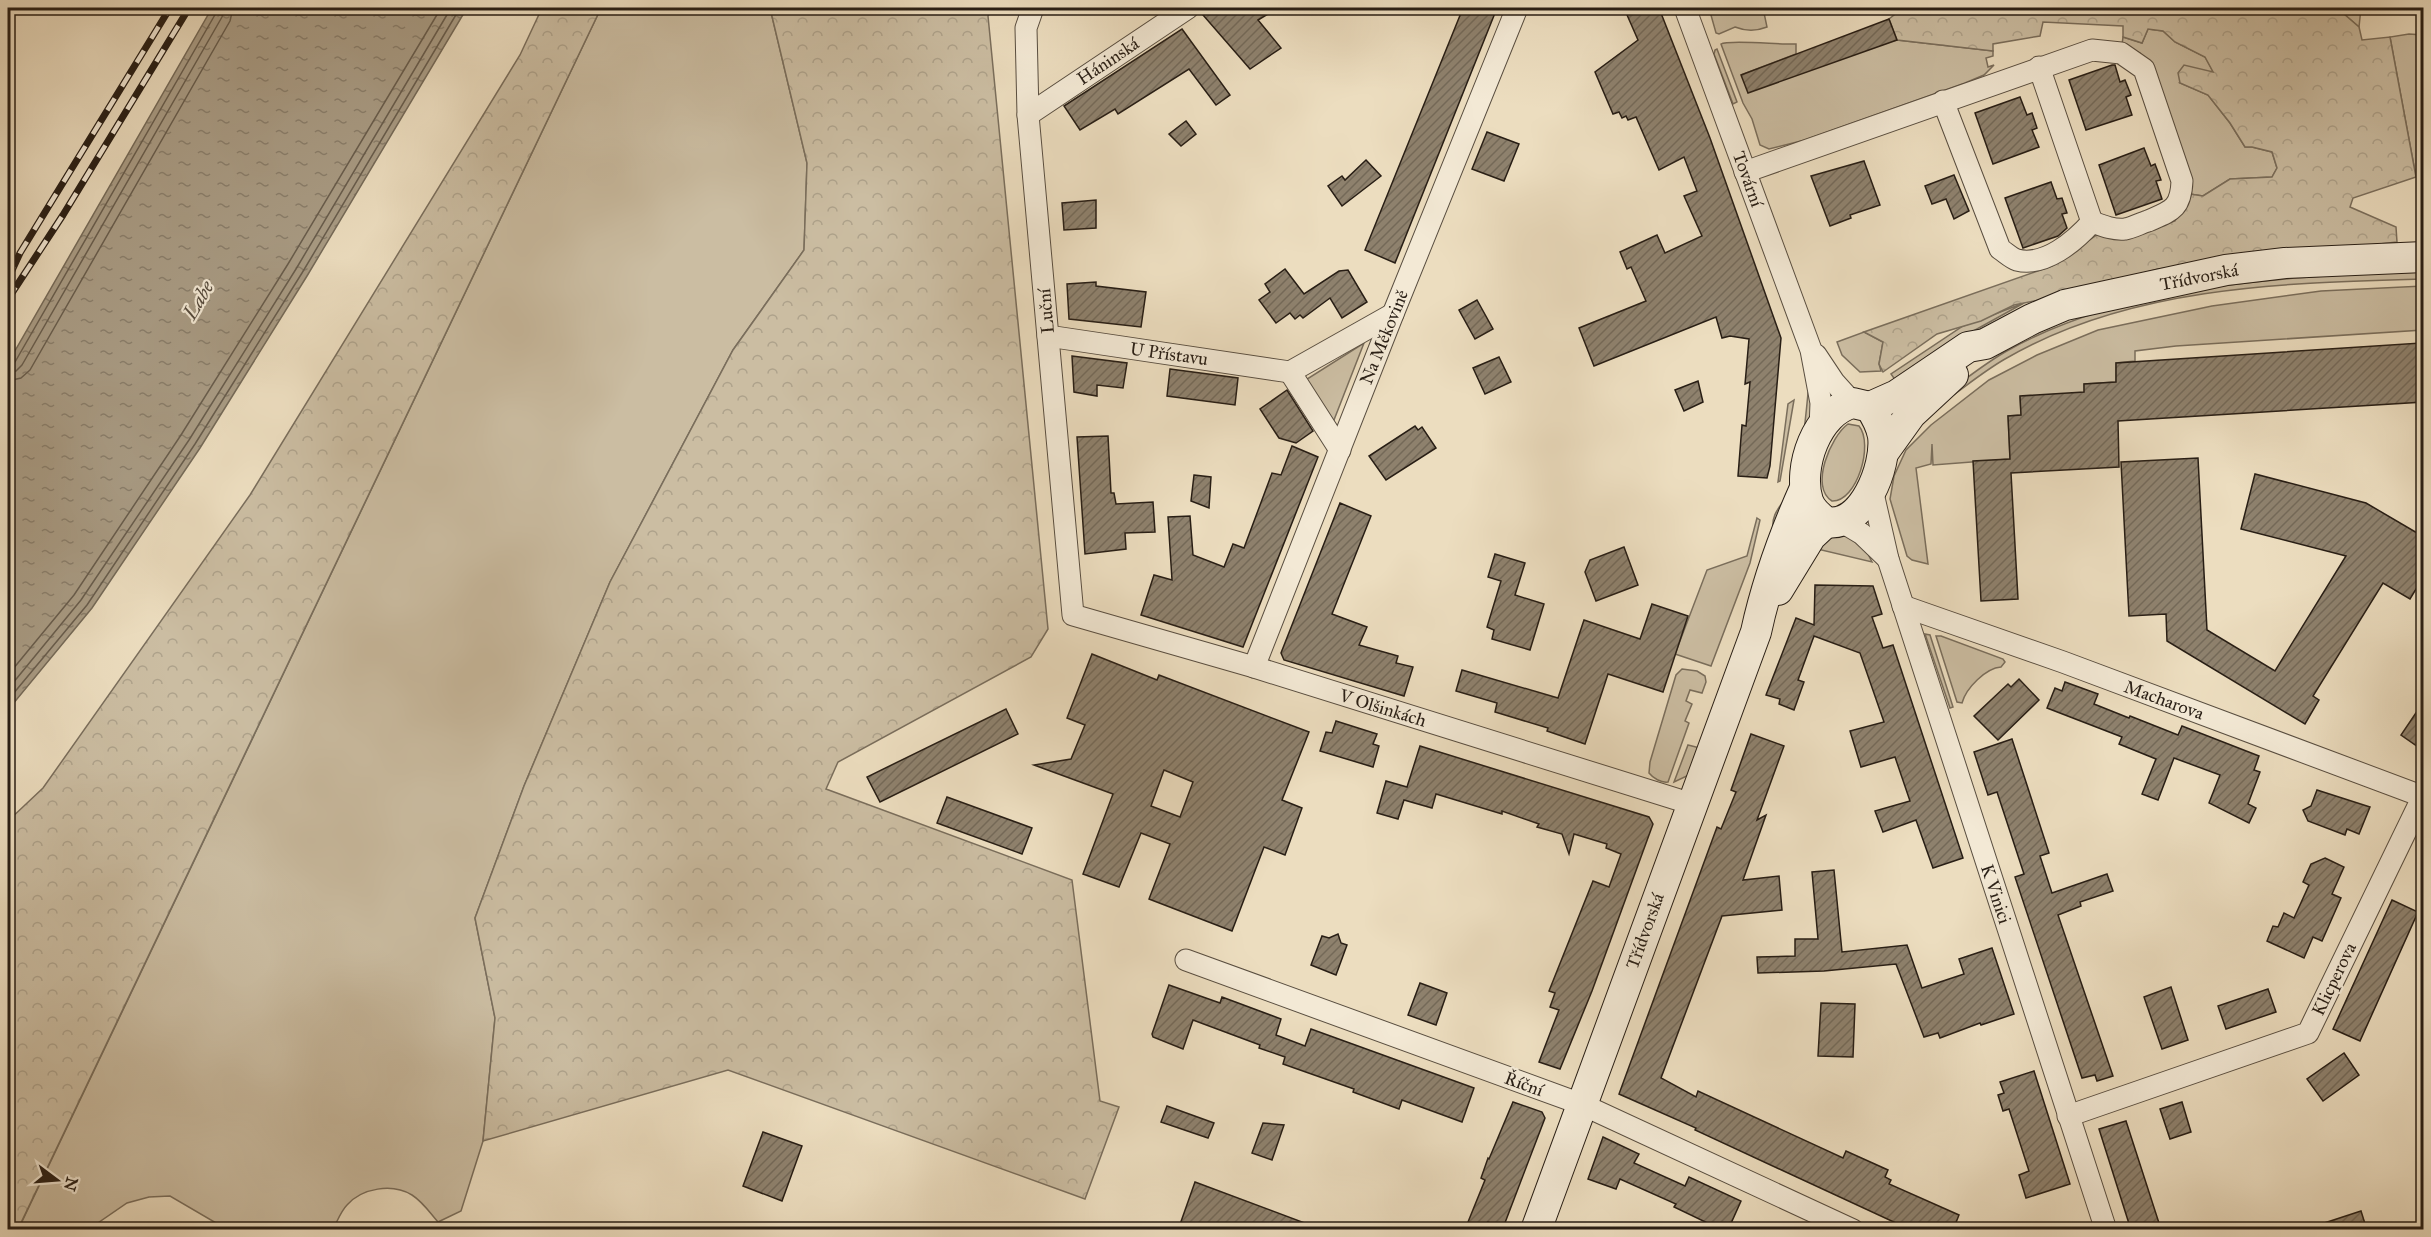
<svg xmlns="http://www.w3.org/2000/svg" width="2431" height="1237" font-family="'IM FELL Great Primer',serif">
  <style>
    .green { fill: #cbbda2; stroke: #7a6e5c; stroke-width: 1.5 }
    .forest { fill: url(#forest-crowns); stroke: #7a6e5c; stroke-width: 1.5 }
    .water { fill: url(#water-ripples); stroke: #756a58; stroke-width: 1.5 }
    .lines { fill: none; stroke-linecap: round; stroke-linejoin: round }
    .shore { stroke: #685d4d; stroke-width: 1.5 }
    .building { fill: url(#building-hatch); stroke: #281e15; stroke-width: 1.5; fill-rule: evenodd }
    .minor-casing { stroke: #594e40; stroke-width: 23 }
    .secondary-casing { stroke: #281e15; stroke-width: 32 }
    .minor { stroke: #f3e9d5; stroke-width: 21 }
    .secondary { stroke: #f3e9d5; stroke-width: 30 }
    .rail-casing { stroke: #281e15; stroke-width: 7 }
    .rail { stroke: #f3e9d5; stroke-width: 4.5; stroke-dasharray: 14; stroke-linecap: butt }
    .labels { text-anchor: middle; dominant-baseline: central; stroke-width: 4.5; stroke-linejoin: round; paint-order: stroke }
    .street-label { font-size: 18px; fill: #281e15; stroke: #f3e9d5 }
    .water-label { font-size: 20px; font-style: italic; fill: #554a3c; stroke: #f3e9d5 }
  </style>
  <defs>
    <pattern id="forest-crowns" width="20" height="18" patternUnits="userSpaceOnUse" patternTransform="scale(1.5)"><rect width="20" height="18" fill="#cbbda2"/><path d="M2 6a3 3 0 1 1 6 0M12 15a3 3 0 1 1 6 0" fill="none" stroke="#aea28b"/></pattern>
    <pattern id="water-ripples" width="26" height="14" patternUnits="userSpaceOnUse" patternTransform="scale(1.5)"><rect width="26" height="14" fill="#a99c85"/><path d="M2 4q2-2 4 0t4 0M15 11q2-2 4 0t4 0" fill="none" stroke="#8a7f6c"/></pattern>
    <pattern id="building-hatch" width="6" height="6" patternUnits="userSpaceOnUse" patternTransform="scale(1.5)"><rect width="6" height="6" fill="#8e816d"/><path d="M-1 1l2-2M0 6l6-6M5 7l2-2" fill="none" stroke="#746958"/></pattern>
  </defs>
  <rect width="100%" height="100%" fill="#ecddbf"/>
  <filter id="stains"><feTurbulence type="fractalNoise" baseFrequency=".00333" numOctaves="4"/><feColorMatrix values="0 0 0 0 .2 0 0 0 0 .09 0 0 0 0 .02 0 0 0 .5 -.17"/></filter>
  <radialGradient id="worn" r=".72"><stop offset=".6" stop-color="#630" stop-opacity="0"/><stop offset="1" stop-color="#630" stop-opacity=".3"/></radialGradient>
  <g class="green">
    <path d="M601 8H770L807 163 804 250 733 350 610 582 524 786 475 918 495 1018 483 1141 461 1211 438 1222C430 1213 423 1202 412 1195 392 1183 362 1188 347 1205 341 1211 337 1222 333 1229L228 1230 170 1196 149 1197 127 1203 89 1229 18 1230Z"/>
    <path d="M1709 8H1763L1767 27C1757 31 1745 31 1735 27L1719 34 1716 33Z"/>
    <polygon points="2337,8 2361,8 2359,27"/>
    <polygon points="2148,29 2163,31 2175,42 2205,57 2214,73 2180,83 2208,95 2230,123 2245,147 2252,147 2272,152 2277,168 2272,177 2230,179 2203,196 2190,194 2140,53 2122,45 2123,37 2142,43"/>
    <polygon points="2409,34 2423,35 2423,174 2416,177 2390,37"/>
    <path d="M1897 40 1993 51V56L1986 58 1988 67 1994 65 1984 75 1965 83 1805 140 1769 149 1760 145 1752 119 1743 103 1721 44C1728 39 1782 45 1796 44V54L1741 75Z"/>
    <polygon points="1717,49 1737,102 1733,104 1714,54 1715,50"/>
    <path d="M2386 272H2423V279C2283 283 2130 286 2005 359 1984 371 1965 387 1945 401L1938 400C1960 383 1981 366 2005 352 2119 287 2257 280 2386 272Z"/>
    <polygon points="2423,286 2423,330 2176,346 2135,351 2135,361 2116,363 2116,382 2084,384 2085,397 2020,397 2021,415 2008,416 2010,459 1933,465 1932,444 1931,464 1916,468 1928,564 1912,560 1907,556 1890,499 1894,476 1906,450 1931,425 1989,380 2037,355 2098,330 2212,306 2321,291"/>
    <polygon points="2024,303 1959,339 1898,384 1891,374 1963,326"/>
    <polygon points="1864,332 1883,342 1879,364 1881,371 1860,372 1842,355 1837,342"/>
    <polygon points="1364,343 1332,425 1304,381"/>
    <path d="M1808 393 1811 394C1819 429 1788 496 1777 531L1773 529C1771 512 1783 505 1789 491 1802 461 1805 425 1808 393Z"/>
    <polygon points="1794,400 1780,481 1778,482 1788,404"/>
    <path d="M1848 424 1859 426C1874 444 1857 502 1832 501 1809 487 1831 436 1848 424Z"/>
    <polygon points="1757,518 1760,520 1750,563 1711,666 1675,654 1707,570 1747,556"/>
    <polygon points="1841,532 1866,550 1872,562 1813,548"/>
    <polygon points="1925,634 1930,635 1953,707 1950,708"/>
    <path d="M1936 636H1941L2003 659 2005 662 2001 667C1986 668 1966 688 1962 703L1957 702Z"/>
    <path d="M1682 669 1697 671 1705 676 1706 682 1702 693 1690 690 1686 701 1692 704 1685 721 1689 723 1668 782C1661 783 1653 778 1649 773L1650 762 1676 675Z"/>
    <polygon points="1688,745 1700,748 1689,775 1674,782"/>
  </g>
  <g class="forest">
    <polygon points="542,8 601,8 18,1229 8,1229 8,821 43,788 250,495 520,55"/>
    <polygon points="770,8 993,8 988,16 1048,629 1031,657 838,762 826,789 1072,880 1100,1101 1119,1107 1085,1199 728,1070 483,1141 495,1018 475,918 524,786 610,582 733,350 804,250 807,163"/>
    <polygon points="1903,8 2337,8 2359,27 2362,40 2390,37 2416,177 2353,198 2350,207 2396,227 2397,242 2158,269 2055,297 2014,305 1981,321 1937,334 1883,372 1879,364 1883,342 1864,332 2052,266 2101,232 2133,236 2175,221 2190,194 2203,196 2230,179 2272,177 2277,168 2272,152 2252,147 2245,147 2230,123 2208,95 2180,83 2178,73 2184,65 2213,72 2205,57 2175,42 2163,31 2148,29 2142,43 2123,37 2123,26 2043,22 2040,36 1993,44 1993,51 1897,40 1889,19"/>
  </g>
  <polygon class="water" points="212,8 467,8 307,276 200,448 92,608 8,710 8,363"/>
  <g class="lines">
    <g class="shore">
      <polyline points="8,365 15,362 216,13 216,8"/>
      <polyline points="8,372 16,371 22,365 222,17 224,8"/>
      <polyline points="8,381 21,378 30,370 230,21 233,8"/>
      <polyline points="8,675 74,595 181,435 288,264 441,8"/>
      <polyline points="8,689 81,600 189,440 296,269 451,8"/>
      <polyline points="8,700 87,605 195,444 302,273 460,8"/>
    </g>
  </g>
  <g class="building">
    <polygon points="1216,8 1278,8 1258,20 1281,48 1250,69 1203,15"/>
    <polygon points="1463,8 1497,8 1395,263 1365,250"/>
    <polygon points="1624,8 1659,8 1710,138 1781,338 1770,466 1767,478 1738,476 1742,425 1746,426 1750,382 1745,384 1749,339 1730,336 1722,338 1716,317 1594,366 1579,328 1646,301 1631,267 1627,269 1620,252 1657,235 1665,253 1702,236 1684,196 1697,191 1684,157 1659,170 1636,117 1628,120 1626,116 1622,118 1619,112 1613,114 1595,72 1638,40"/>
    <polygon points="1889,19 1897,40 1748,93 1741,75"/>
    <polygon points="1182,29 1230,95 1216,105 1189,69 1118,114 1115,109 1080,130 1064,106"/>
    <polygon points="2112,65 2115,65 2120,82 2125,80 2131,95 2126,97 2132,115 2086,130 2069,80"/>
    <polygon points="2020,97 2027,115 2032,113 2037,128 2032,130 2039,147 1993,164 1975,113"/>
    <polygon points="1186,121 1196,134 1181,146 1169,134"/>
    <polygon points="1487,132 1519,144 1504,181 1472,169"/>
    <polygon points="2144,148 2151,166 2155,164 2161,180 2156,181 2162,199 2116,215 2099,165"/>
    <polygon points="1366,160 1381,176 1342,206 1328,186 1342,176 1345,180"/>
    <polygon points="1864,161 1880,205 1850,215 1851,218 1830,226 1811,176"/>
    <polygon points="1954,175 1969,211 1954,219 1946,199 1932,204 1925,186"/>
    <polygon points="2051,182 2057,199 2062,198 2067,213 2062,214 2067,228 2058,236 2023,248 2005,198"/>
    <polygon points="1096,200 1096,228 1064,230 1062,203"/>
    <polygon points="1285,269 1304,294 1339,271 1348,270 1367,302 1342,318 1330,298 1303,318 1300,315 1295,319 1290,313 1276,323 1259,300 1270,292 1265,284"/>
    <polygon points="1096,282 1096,286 1146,292 1141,327 1069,319 1067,284"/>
    <polygon points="1477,300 1493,329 1475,339 1459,310"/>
    <polygon points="2421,343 2424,402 2118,421 2119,467 2011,473 2018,599 1981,601 1973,461 2010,459 2008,416 2021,415 2020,396 2084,392 2084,384 2116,382 2116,363"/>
    <polygon points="1072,356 1127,363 1123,388 1097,385 1097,396 1074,392"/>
    <polygon points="1499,357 1511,382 1485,394 1473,368"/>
    <polygon points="1170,369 1238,378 1235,405 1167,396"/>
    <polygon points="1698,381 1703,402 1684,411 1675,390"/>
    <polygon points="1287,390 1313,431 1296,443 1279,438 1260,409"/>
    <polygon points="1415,426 1418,430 1422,427 1436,448 1386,480 1369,456"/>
    <polygon points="1108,436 1111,493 1114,493 1116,504 1153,502 1155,532 1125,533 1126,549 1085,554 1077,437"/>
    <polygon points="1292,446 1318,457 1243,647 1141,615 1154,575 1172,580 1168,517 1190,516 1193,555 1224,567 1233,544 1244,548 1272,473 1281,475"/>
    <polygon points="2198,458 2207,630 2275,671 2346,556 2241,529 2255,474 2366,503 2424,537 2424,576 2410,599 2383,583 2313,696 2319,700 2305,724 2167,641 2166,614 2129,616 2121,462"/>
    <polygon points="1194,475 1211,477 1209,508 1191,501"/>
    <polygon points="1340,503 1371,516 1332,614 1367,627 1359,645 1398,656 1396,663 1413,667 1404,696 1284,660 1281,653"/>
    <polygon points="1624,547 1638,585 1596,601 1585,572 1590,560"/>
    <polygon points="1495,554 1525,563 1515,595 1544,604 1530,650 1492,639 1494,630 1487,627 1501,581 1488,577"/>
    <polygon points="1815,585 1873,586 1882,614 1872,617 1883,648 1893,645 1963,858 1933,868 1916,820 1883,832 1875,811 1910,801 1895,757 1861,767 1850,731 1884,722 1860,653 1814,636 1798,680 1804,682 1794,710 1779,704 1780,699 1766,695 1796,618 1814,625"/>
    <polygon points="1652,604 1688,616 1663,692 1608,674 1585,744 1547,731 1548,728 1495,712 1497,703 1456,691 1462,670 1558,698 1584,620 1640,639"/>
    <path d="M1092 654 1157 680 1159 675 1309 732 1282 800 1302 808 1285 855 1264 847 1232 931 1149 899 1170 844 1141 833 1119 887 1083 874 1113 794 1034 765 1071 759 1085 725 1067 718ZM1164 770 1193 782 1180 817 1151 806Z"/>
    <polygon points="2019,679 2039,700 1998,740 1974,716 2008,684 2011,687"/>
    <polygon points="2065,682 2098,694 2094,704 2129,718 2130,716 2178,735 2182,726 2259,756 2254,770 2260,772 2248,804 2256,808 2249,823 2209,803 2220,775 2174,758 2158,800 2142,794 2156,759 2119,744 2122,737 2047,708 2055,688 2062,691"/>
    <polygon points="2424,701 2424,751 2401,735"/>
    <polygon points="1006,709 1018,734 880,802 867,777"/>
    <polygon points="1336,721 1377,734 1373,744 1379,746 1373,767 1320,751 1326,732 1332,733"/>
    <polygon points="1751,734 1784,746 1757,820 1766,815 1743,880 1779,876 1782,910 1722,916 1661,1078 1696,1097 1698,1091 1843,1158 1846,1151 1888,1170 1885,1177 1891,1180 1889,1184 1959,1215 1953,1230 1911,1230 1695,1130 1696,1128 1619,1094 1717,827 1721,829 1736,792 1731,790"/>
    <polygon points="2012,739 2049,853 2040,856 2052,893 2107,874 2113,891 2080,902 2081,906 2058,915 2113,1076 2097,1081 2095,1075 2082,1078 2015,877 2024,874 1997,792 1988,795 1974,752"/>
    <polygon points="1420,746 1649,817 1653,824 1592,991 1560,1069 1539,1062 1559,1010 1550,1007 1555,993 1549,991 1593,881 1609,887 1621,854 1606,848 1607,844 1574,834 1569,854 1562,834 1537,827 1539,824 1502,811 1502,814 1436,794 1432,808 1404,800 1398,819 1377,813 1386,781 1407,787"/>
    <polygon points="2317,790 2370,807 2359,834 2347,829 2345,835 2308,821 2303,810 2311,806"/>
    <polygon points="947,797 1032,828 1022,854 937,823"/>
    <polygon points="2325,858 2344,867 2332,894 2341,898 2322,941 2313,937 2304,958 2267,941 2273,926 2278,927 2284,913 2294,918 2309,885 2303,882 2311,864"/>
    <polygon points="1834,870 1842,952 1907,945 1922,988 1964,974 1959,959 1992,948 2014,1014 1981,1025 1980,1023 1940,1038 1938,1033 1924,1037 1896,964 1824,971 1758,973 1757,957 1795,956 1795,939 1818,939 1812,872"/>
    <polygon points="2392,900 2418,912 2360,1041 2333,1029"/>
    <polygon points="1338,934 1341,943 1347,945 1336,975 1311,965 1322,936 1329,938"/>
    <polygon points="1420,983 1447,993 1436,1025 1408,1015"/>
    <polygon points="1169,985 1220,1003 1222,997 1281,1019 1276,1035 1305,1046 1311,1029 1474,1088 1462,1122 1402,1100 1399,1109 1353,1092 1354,1089 1283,1064 1285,1057 1259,1048 1260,1045 1193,1020 1183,1049 1153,1037 1152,1034"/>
    <polygon points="2171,987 2188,1040 2162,1049 2144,997"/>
    <polygon points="2268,989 2276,1012 2226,1029 2218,1006"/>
    <polygon points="1821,1003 1855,1004 1853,1057 1818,1056"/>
    <polygon points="2344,1053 2359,1075 2323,1101 2307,1079"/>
    <polygon points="2034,1071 2070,1184 2026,1198 2019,1175 2029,1171 2009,1109 2003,1111 1998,1095 2004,1093 2000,1082"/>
    <polygon points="1513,1102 1542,1112 1545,1118 1503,1228 1488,1222 1486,1228 1468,1222 1485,1180 1481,1178 1488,1158 1489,1159"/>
    <polygon points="2182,1102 2191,1132 2170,1139 2160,1109"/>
    <polygon points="1167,1106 1214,1123 1208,1138 1161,1122"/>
    <polygon points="2126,1121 2159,1223 2150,1226 2152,1230 2131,1230 2099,1129"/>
    <polygon points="1263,1123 1284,1125 1272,1160 1252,1153"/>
    <polygon points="763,1132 802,1146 782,1201 743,1186"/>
    <polygon points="1603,1137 1639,1154 1634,1163 1685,1186 1689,1177 1741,1201 1728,1230 1722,1230 1674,1207 1676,1204 1620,1179 1616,1189 1588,1179"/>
    <polygon points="1195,1182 1318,1228 1318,1230 1178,1230"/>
    <polygon points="2361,1211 2367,1230 2316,1230 2315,1226"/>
  </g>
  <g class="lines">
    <defs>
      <g id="minor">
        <polyline points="1033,8 1026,28 1028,115 1073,615 1254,667 1692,804"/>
        <polyline points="1685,8 1811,350 1821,403 1820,428"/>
        <polyline points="2039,67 2092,222"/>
        <path d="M1943 101 2000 249C2005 252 2011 258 2017 260 2045 267 2075 241 2092 222"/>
        <polyline points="1028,115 1188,8"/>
        <path d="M1745 172 2092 50 2121 53 2144 69 2182 181C2181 209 2171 211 2148 221 2141 223 2132 228 2125 229 2113 230 2103 226 2092 222"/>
        <polyline points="1048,336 1290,372 1393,314"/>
        <polyline points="1816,355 1834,382 1853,403"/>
        <polyline points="1290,372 1340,450"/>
        <polyline points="1872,489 1888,559 2106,1230"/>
        <polyline points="1842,522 1862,534 1888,559"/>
        <polyline points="1903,606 2063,662 2424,797"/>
        <polyline points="1254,667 1393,314 1517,8"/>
        <polyline points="1186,960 1581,1104 1853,1230"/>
        <polyline points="2068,1116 2308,1033 2424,794"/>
      </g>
      <g id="secondary">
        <path d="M1853 403 1870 407C1876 416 1881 425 1883 436 1887 466 1863 529 1826 522 1818 516 1811 510 1808 501 1797 468 1817 411 1853 403Z"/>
        <polyline points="1870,407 1897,395 1968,347 1985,344 2032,319 2065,305 2226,270 2285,263 2424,257"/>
        <polyline points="1883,453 1911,414 1953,375"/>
        <polyline points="1778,590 1811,536 1826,522"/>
        <path d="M1536 1230 1756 632C1767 581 1784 535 1805 488"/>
      </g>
    </defs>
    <use href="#minor" class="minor-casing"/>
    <use href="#secondary" class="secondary-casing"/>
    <use href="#minor" class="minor"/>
    <use href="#secondary" class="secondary"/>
    <defs>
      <g id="rail">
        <polyline points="8,279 20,253 170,8"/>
        <polyline points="8,299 63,215 189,8"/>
      </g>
    </defs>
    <use href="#rail" class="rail-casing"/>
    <use href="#rail" class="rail"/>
  </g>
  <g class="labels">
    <g class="street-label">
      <text transform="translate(1108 61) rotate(-34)">Háninská</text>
      <text transform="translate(1748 179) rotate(70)">Tovární</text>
      <text transform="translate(2199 277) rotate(-11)">Třídvorská</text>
      <text transform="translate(1046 311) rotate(-95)">Luční</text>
      <text transform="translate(1384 337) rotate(-68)">Na Měkovině</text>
      <text transform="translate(1169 354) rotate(8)">U Přístavu</text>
      <text transform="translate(2164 700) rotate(20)">Macharova</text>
      <text transform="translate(1383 708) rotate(17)">V Olšinkách</text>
      <text transform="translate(1996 894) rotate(72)">K Vinici</text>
      <text transform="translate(1645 931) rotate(-70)">Třídvorská</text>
      <text transform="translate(2334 979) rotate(-64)">Klicperova</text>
      <text transform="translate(1524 1084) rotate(20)">Říční</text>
    </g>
    <g class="water-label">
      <text transform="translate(198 300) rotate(-60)">Labe</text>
    </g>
  </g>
  <rect width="2431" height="1237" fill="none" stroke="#ecddbf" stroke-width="30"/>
  <rect x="9" y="9" width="2413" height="1219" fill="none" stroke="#281e15" stroke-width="3"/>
  <rect x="15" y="15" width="2401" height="1207" fill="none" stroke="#281e15" stroke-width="1.5"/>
  <g transform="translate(57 1180) rotate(106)" stroke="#f3e9d5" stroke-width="4.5" paint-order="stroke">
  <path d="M0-4.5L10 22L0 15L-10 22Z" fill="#281e15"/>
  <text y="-9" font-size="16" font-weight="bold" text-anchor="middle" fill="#281e15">N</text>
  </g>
  <rect width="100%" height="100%" filter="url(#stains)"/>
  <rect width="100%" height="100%" fill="url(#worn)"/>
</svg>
